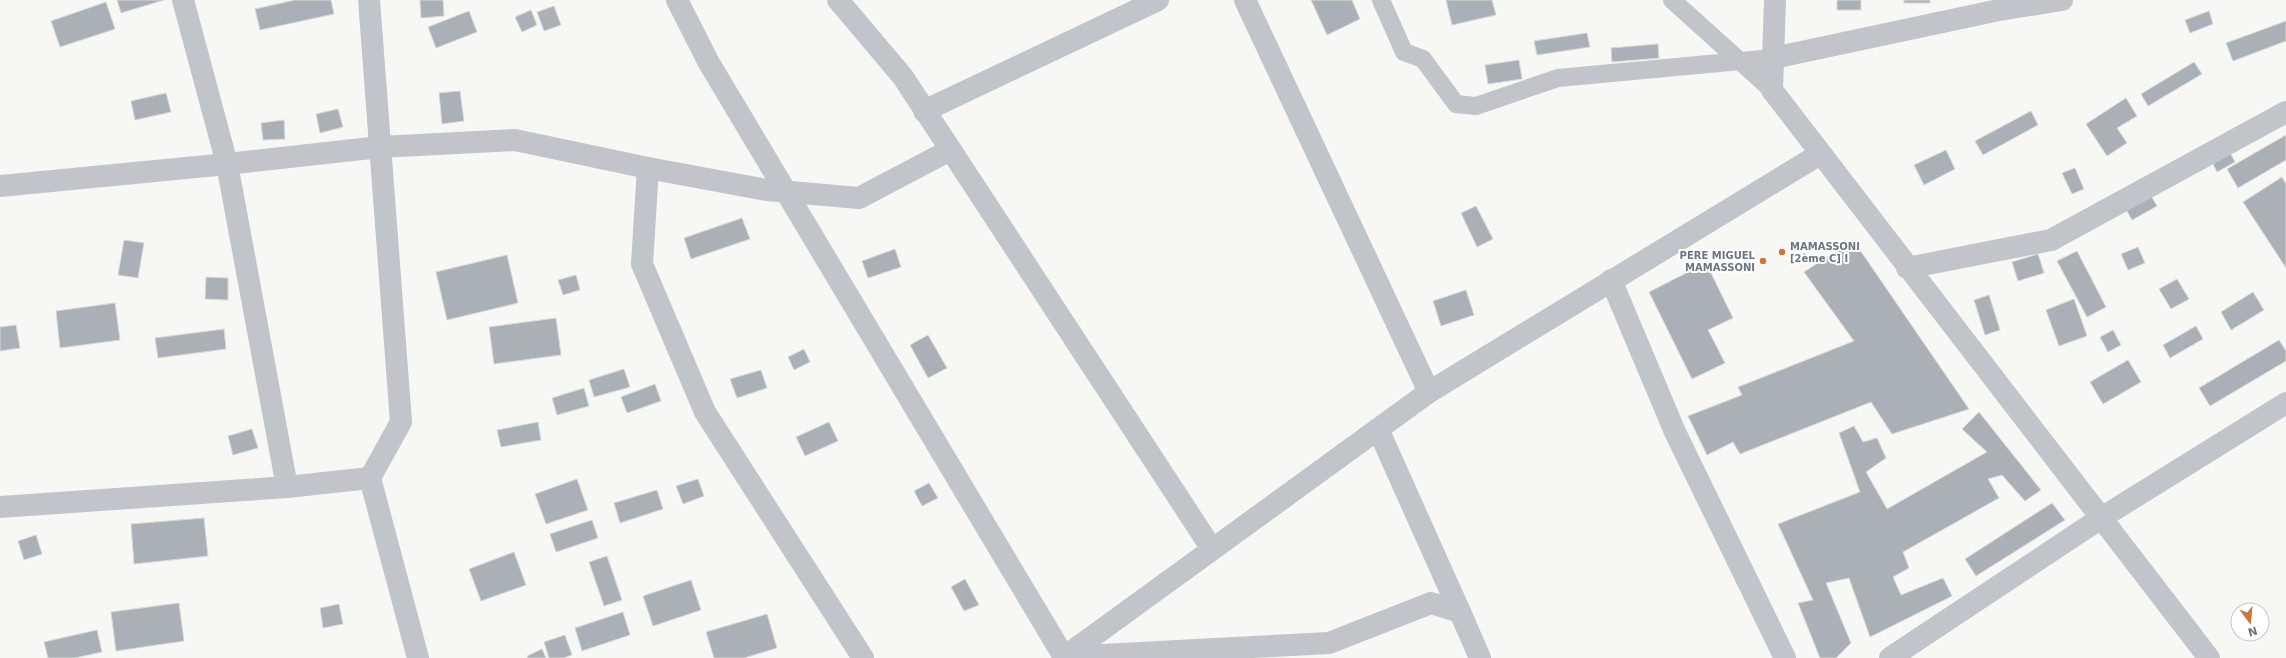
<svg xmlns="http://www.w3.org/2000/svg" width="2286" height="658" font-family="'DejaVu Sans',sans-serif">
  <style>
    .building { fill: #abb0b6; stroke: #d8d9d7 }
    .lines { fill: none; stroke-linecap: round; stroke-linejoin: round }
    .service { stroke: #c1c4c8; stroke-width: 18 }
    .minor { stroke: #c1c4c8; stroke-width: 22 }
    .poi-dot { fill: #cd753f; stroke: #fff; stroke-width: 1.5 }
    .labels { text-anchor: middle; dominant-baseline: central; stroke-width: 4; stroke-linejoin: round; paint-order: stroke }
    .poi-label { font-size: 10px; font-weight: bold; fill: #6a7482; stroke: #fff; text-anchor: start }
  </style>
  <rect width="100%" height="100%" fill="#f7f7f5"/>
  <g class="building">
    <polygon points="117,0 164,0 121,13"/>
    <polygon points="295,0 331,0 334,14 260,30 255,9"/>
    <polygon points="420,0 443,0 444,16 421,18"/>
    <polygon points="1311,0 1352,0 1360,19 1327,35"/>
    <polygon points="1446,0 1492,0 1496,15 1452,25"/>
    <rect x="1837" y="0" width="24" height="10"/>
    <rect x="1904" y="0" width="26" height="3"/>
    <polygon points="106,2 115,29 60,47 51,21"/>
    <polygon points="554,6 561,25 544,31 537,12"/>
    <polygon points="531,10 537,25 522,32 515,17"/>
    <polygon points="469,11 477,32 436,48 428,27"/>
    <polygon points="2209,11 2213,24 2190,33 2185,20"/>
    <polygon points="2286,21 2286,41 2233,61 2226,43"/>
    <polygon points="1587,33 1590,47 1537,55 1534,41"/>
    <polygon points="1658,44 1659,58 1612,62 1611,48"/>
    <polygon points="1519,60 1522,79 1488,84 1485,65"/>
    <polygon points="2194,62 2202,74 2148,106 2141,94"/>
    <polygon points="460,91 464,121 442,124 439,93"/>
    <polygon points="166,93 171,112 135,120 131,101"/>
    <polygon points="2126,98 2137,116 2117,128 2127,143 2107,156 2086,124"/>
    <polygon points="338,109 343,127 320,133 316,114"/>
    <polygon points="2031,111 2038,125 1983,155 1975,141"/>
    <polygon points="284,120 285,139 263,140 261,123"/>
    <polygon points="2286,135 2286,160 2238,188 2227,169"/>
    <polygon points="2228,149 2235,162 2217,172 2210,158"/>
    <polygon points="1946,150 1955,169 1924,185 1914,165"/>
    <polygon points="2075,168 2084,189 2072,194 2062,173"/>
    <polygon points="2282,177 2286,184 2286,268 2243,202"/>
    <polygon points="2148,191 2157,206 2132,220 2123,204"/>
    <polygon points="1476,206 1493,239 1477,247 1461,213"/>
    <polygon points="742,218 750,239 691,259 684,238"/>
    <polygon points="124,240 144,243 138,278 118,275"/>
    <polygon points="1853,240 1969,409 1892,434 1871,402 1740,454 1733,442 1707,455 1688,416 1742,395 1738,387 1854,341 1804,272"/>
    <polygon points="2138,247 2145,263 2128,270 2121,254"/>
    <polygon points="895,249 901,267 868,278 862,261"/>
    <polygon points="2077,251 2106,307 2087,317 2057,261"/>
    <polygon points="2038,254 2044,273 2018,281 2012,262"/>
    <polygon points="507,255 518,303 447,320 436,272"/>
    <polygon points="1706,263 1733,318 1708,330 1725,363 1692,379 1649,292"/>
    <polygon points="576,275 580,290 563,295 558,280"/>
    <polygon points="206,277 228,278 228,300 205,299"/>
    <polygon points="2177,279 2189,299 2171,309 2159,289"/>
    <polygon points="1466,290 1474,315 1441,326 1433,301"/>
    <polygon points="2253,292 2264,310 2231,330 2221,312"/>
    <polygon points="1989,295 2000,330 1985,335 1974,300"/>
    <polygon points="2074,299 2087,336 2059,346 2046,310"/>
    <polygon points="115,303 120,340 60,348 56,311"/>
    <polygon points="556,318 561,355 494,364 489,327"/>
    <polygon points="16,325 20,348 0,351 0,327"/>
    <polygon points="2196,326 2203,339 2170,358 2163,345"/>
    <polygon points="224,329 226,349 158,358 155,338"/>
    <polygon points="2113,330 2121,345 2108,352 2100,337"/>
    <polygon points="928,335 947,368 928,378 910,345"/>
    <polygon points="2279,340 2286,351 2286,361 2210,406 2199,388"/>
    <polygon points="804,349 810,362 794,370 788,357"/>
    <polygon points="2128,360 2141,382 2103,404 2090,382"/>
    <polygon points="624,369 630,387 594,397 589,380"/>
    <polygon points="761,370 767,388 737,398 730,379"/>
    <polygon points="655,384 661,401 627,413 621,397"/>
    <polygon points="584,388 589,406 557,415 552,398"/>
    <polygon points="1979,412 2041,490 2025,501 2002,475 1988,479 1999,498 1903,552 1909,568 1893,577 1901,595 1943,578 1952,596 1870,637 1849,578 1826,583 1851,643 1836,658 1820,658 1798,603 1813,600 1778,524 1860,492 1839,433 1854,426 1863,442 1877,438 1886,458 1866,472 1887,509 1987,452 1962,429"/>
    <polygon points="538,422 541,440 501,447 497,430"/>
    <polygon points="829,422 838,441 805,456 796,437"/>
    <polygon points="252,429 258,448 233,455 228,436"/>
    <polygon points="577,479 588,510 546,524 535,494"/>
    <polygon points="698,479 704,496 683,504 676,486"/>
    <polygon points="929,483 938,498 922,506 914,491"/>
    <polygon points="657,490 663,509 620,523 614,503"/>
    <polygon points="2052,503 2065,520 1976,576 1965,559"/>
    <polygon points="204,518 208,556 134,564 131,524"/>
    <polygon points="592,520 598,538 556,552 550,534"/>
    <polygon points="36,535 42,554 24,560 18,541"/>
    <polygon points="514,552 526,585 481,601 469,569"/>
    <polygon points="607,556 622,600 604,606 589,562"/>
    <polygon points="965,579 979,605 964,611 951,587"/>
    <polygon points="691,580 701,610 653,626 643,596"/>
    <polygon points="179,603 184,641 116,651 111,612"/>
    <polygon points="339,604 343,624 323,628 320,608"/>
    <polygon points="623,612 630,635 582,651 575,628"/>
    <polygon points="767,614 777,648 744,658 714,658 706,632"/>
    <polygon points="97,630 102,652 75,658 48,658 44,642"/>
    <polygon points="565,635 572,655 564,658 549,658 544,642"/>
    <polygon points="542,649 546,658 528,658 527,656"/>
  </g>
  <g class="lines">
    <g class="service">
      <polyline points="1381,0 1404,52 1423,59 1456,104 1476,106 1558,78 1773,58"/>
      <polyline points="1672,0 1772,90"/>
    </g>
    <g class="minor">
      <polyline points="183,0 227,164 287,487"/>
      <polyline points="369,0 401,422 370,478 418,658"/>
      <polyline points="677,0 709,63 1064,657 1329,643 1431,603 1460,612 1480,658"/>
      <polyline points="838,0 903,77 1212,549"/>
      <polyline points="1245,0 1429,392"/>
      <polyline points="1775,0 1772,90 2209,658"/>
      <polyline points="1773,58 1999,10 2062,0"/>
      <polyline points="924,111 1158,0"/>
      <polyline points="648,168 642,264 705,412 863,658"/>
      <polyline points="0,186 227,164 380,147 515,140 648,168 767,190 859,198 950,150"/>
      <polyline points="1907,268 2051,240 2286,112"/>
      <polyline points="1611,280 1675,432 1785,658"/>
      <polyline points="1378,429 1460,612"/>
      <polyline points="0,507 287,487 370,478"/>
      <polyline points="1063,658 1429,392 1820,154"/>
      <polyline points="1890,658 2101,518 2286,403"/>
    </g>
  </g>
  <g class="poi-dot">
    <circle cx="1782" cy="252" r="4"/>
    <circle cx="1763" cy="261" r="4"/>
  </g>
  <g class="labels">
    <g class="poi-label">
      <text x="1790" y="246">MAMASSONI<tspan x="1790" dy="12">[2ème C] I</tspan></text>
      <text x="1755" y="255" text-anchor="end">PERE MIGUEL<tspan x="1755" dy="12">MAMASSONI</tspan></text>
    </g>
  </g>
  <g transform="translate(2250 622) rotate(164)"><circle r="19" fill="#ffffff" stroke="#c3c7cd"/>
  <path d="M0-3L7 15L0 10L-7 15Z" fill="#cd753f"/>
  <text y="-6" font-size="11" font-weight="bold" text-anchor="middle" fill="#6a7482">N</text>
  </g>
</svg>
